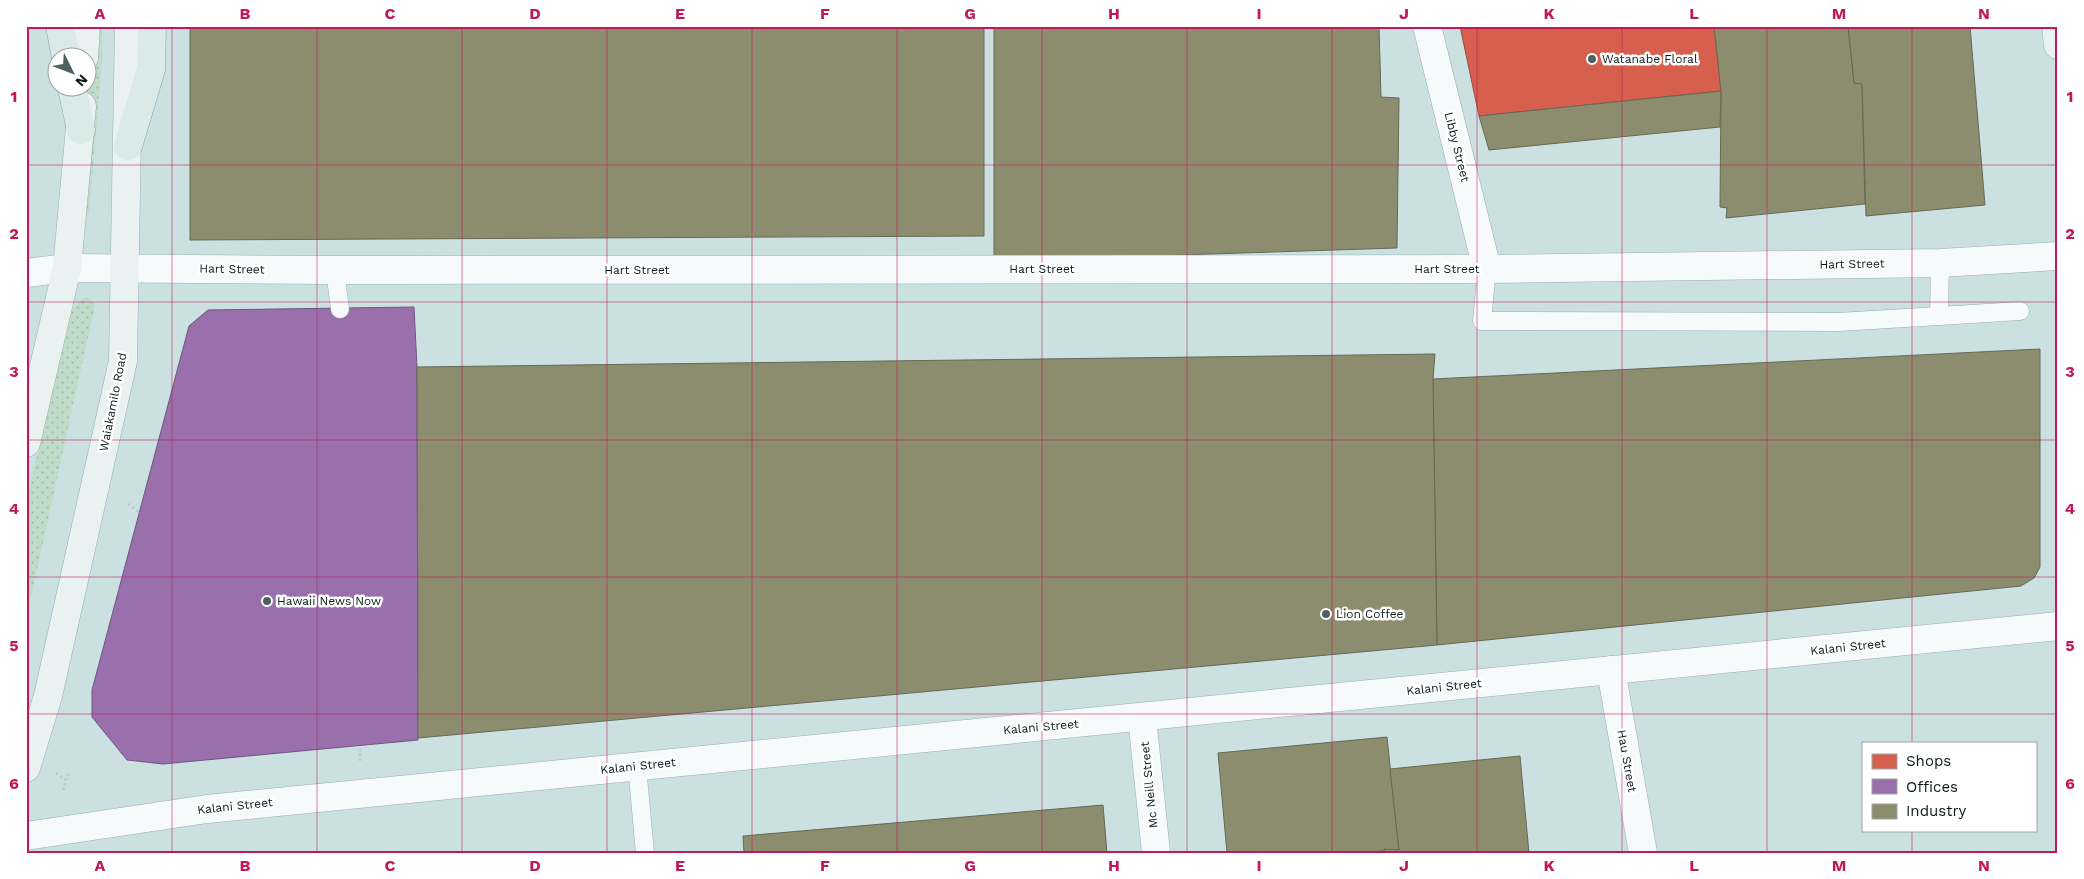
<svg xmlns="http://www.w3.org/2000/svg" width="2084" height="879" font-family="'Work Sans',sans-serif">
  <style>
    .grass { fill: url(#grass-dots) }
    .shops { fill: #d6604d; stroke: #994b3e }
    .offices { fill: #9970ab; stroke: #6e5680 }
    .industry { fill: #8c8c6e; stroke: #656a55 }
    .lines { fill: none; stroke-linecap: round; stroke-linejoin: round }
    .service-casing { stroke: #9cadad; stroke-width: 19 }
    .minor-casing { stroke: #9cadad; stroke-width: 29 }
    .secondary-casing { stroke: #9cadad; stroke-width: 29 }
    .primary-casing { stroke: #87a7a2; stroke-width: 29 }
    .path { stroke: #c4cbcb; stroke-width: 3; stroke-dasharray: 2.5 2.5; stroke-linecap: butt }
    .service { stroke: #f7fafa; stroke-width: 18 }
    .minor { stroke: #f7fafa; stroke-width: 28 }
    .secondary { stroke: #e9f2f0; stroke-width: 28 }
    .primary { stroke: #daeae7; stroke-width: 28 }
    .grid { fill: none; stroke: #c2185b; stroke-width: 1; stroke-opacity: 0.55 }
    .poi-dot { fill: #4e6060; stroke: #fff; stroke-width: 2 }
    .labels { text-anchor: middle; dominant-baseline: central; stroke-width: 5; stroke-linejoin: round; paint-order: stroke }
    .poi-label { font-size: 12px; fill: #0a1a1a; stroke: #fff; text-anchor: start }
    .street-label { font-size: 12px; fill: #0a1a1a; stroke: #fff }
    .neatline { fill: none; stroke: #c2185b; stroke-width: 2 }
    .grid-label { font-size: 16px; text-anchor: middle; font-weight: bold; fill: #c2185b }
  </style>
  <defs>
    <pattern id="grass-dots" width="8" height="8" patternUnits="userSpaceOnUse" patternTransform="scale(1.25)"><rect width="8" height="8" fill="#bfdcc9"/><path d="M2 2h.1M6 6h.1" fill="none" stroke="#a3bcac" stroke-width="1.8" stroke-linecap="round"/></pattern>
  </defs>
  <rect width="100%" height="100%" fill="#cbe1e1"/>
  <g class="grass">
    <polygon points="88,26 102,26 102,62 89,214 86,217 81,217 85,88 88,88"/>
    <polygon points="82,298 88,298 95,305 26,620 26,504 68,317"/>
  </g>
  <polygon class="shops" points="1460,26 1714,26 1721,91 1479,116"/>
  <polygon class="offices" points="414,307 417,367 418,740 163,764 127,760 92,717 92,690 189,326 208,310"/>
  <g class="industry">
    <polygon points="190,26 984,26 984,236 190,240"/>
    <polygon points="994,26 1379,26 1381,97 1399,98 1397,248 994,261"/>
    <polygon points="1714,26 1848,26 1854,83 1862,84 1865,204 1726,218 1727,208 1720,207 1721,91"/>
    <polygon points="1848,26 1970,26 1985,205 1866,216 1862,84 1854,83"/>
    <polygon points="1721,91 1720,127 1489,150 1479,116"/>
    <polygon points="2040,349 2040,567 2034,578 2021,586 1437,645 1433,379"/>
    <polygon points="1435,354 1433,379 1437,645 418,738 417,367"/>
    <polygon points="1387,737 1399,850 1350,853 1227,853 1218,753"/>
    <polygon points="1520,756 1529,853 1385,853 1384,849 1399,850 1390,769"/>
    <polygon points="1103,805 1107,853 744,853 743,836"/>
  </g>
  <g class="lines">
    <defs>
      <g id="service">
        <polyline points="1940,263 1939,316 2020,311"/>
        <polyline points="1487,269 1482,321 1838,322 1939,316"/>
        <polyline points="335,270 340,309"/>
        <polyline points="637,766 645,853"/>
      </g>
      <g id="minor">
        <polyline points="1427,26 1487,269"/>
        <polyline points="26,273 67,268 335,270 1487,269 1940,263 2058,256"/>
        <polyline points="1611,670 1643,853"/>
        <polyline points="1142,717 1156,853"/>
        <polyline points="26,836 207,809 2058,626"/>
      </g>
      <g id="secondary">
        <polyline points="2056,26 2058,45"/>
        <polyline points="84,58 86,26"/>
        <polyline points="26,443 67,268 82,106"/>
        <polyline points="26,768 48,696 123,361 129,26"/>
      </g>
      <g id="primary">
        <polyline points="60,26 66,58"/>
        <polyline points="72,88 81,130"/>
        <polyline points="128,146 151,69 152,26"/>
      </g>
    </defs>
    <use href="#service" class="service-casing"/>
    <use href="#minor" class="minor-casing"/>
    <use href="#secondary" class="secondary-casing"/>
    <use href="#primary" class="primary-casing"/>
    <g class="path">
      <polyline points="128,504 140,513"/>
      <polyline points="360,761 360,746"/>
      <polyline points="56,773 66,780"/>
      <polyline points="63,790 68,774"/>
    </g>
    <use href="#service" class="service"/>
    <use href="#minor" class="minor"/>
    <use href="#secondary" class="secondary"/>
    <use href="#primary" class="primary"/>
  </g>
  <path class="grid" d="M172 26V853M317 26V853M462 26V853M607 26V853M752 26V853M897 26V853M1042 26V853M1187 26V853M1332 26V853M1477 26V853M1622 26V853M1767 26V853M1912 26V743M26 165H2058M26 302H2058M26 440H2058M26 577H2058M26 714H2058M1912 830V853"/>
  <g class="poi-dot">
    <circle cx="1592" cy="59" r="5"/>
    <circle cx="267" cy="601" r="5"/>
    <circle cx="1326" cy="614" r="5"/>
  </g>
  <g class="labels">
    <g class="poi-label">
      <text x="1602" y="59">Watanabe Floral</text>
      <text x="277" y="601">Hawaii News Now</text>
      <text x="1336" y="614">Lion Coffee</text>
    </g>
    <g class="street-label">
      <text transform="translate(1457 147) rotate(76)">Libby Street</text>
      <text transform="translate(1852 264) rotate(-1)">Hart Street</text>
      <text transform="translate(232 269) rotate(1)">Hart Street</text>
      <text x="1042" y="269">Hart Street</text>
      <text x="1447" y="269">Hart Street</text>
      <text x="637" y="270">Hart Street</text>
      <text transform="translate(113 402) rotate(-79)">Waiakamilo Road</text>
      <text transform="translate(1848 647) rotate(-6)">Kalani Street</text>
      <text transform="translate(1444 687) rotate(-6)">Kalani Street</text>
      <text transform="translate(1041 727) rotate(-5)">Kalani Street</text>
      <text transform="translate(1627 761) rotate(80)">Hau Street</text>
      <text transform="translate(638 766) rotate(-6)">Kalani Street</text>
      <text transform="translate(1149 785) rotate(-96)">Mc Neill Street</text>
      <text transform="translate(235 806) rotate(-6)">Kalani Street</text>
    </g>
  </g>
  <rect width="2084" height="879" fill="none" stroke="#ffffff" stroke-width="55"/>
  <rect x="1862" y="742" width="175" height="90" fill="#ffffff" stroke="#9da3a3"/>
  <rect x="1872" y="754" width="25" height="15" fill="#d6604d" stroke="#9da3a3"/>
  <text x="1906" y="766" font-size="15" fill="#0a1a1a">Shops</text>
  <rect x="1872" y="779" width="25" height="15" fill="#9970ab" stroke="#9da3a3"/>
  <text x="1906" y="792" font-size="15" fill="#0a1a1a">Offices</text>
  <rect x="1872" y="804" width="25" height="15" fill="#8c8c6e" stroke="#9da3a3"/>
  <text x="1906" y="816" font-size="15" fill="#0a1a1a">Industry</text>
  <g transform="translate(72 72) rotate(132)"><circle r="24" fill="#ffffff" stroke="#9da3a3"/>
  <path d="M0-4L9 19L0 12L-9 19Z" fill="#4e6060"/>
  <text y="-8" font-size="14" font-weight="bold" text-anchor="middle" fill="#0a1a1a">N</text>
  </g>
  <rect x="28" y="28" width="2028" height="824" class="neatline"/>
  <g class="grid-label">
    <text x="100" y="19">A</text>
    <text x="245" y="19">B</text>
    <text x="390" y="19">C</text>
    <text x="535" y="19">D</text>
    <text x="680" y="19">E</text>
    <text x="825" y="19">F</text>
    <text x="970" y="19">G</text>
    <text x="1114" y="19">H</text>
    <text x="1259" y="19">I</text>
    <text x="1404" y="19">J</text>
    <text x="1549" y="19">K</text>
    <text x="1694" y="19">L</text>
    <text x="1839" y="19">M</text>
    <text x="1984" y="19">N</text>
    <text x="14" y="102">1</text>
    <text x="2070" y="102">1</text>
    <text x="14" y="239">2</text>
    <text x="2070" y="239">2</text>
    <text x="14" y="377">3</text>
    <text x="2070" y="377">3</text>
    <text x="14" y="514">4</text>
    <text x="2070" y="514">4</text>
    <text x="14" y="651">5</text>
    <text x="2070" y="651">5</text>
    <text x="14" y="789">6</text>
    <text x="2070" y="789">6</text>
    <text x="100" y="871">A</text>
    <text x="245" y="871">B</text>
    <text x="390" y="871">C</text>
    <text x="535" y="871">D</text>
    <text x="680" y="871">E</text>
    <text x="825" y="871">F</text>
    <text x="970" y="871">G</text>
    <text x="1114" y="871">H</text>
    <text x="1259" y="871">I</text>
    <text x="1404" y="871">J</text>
    <text x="1549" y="871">K</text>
    <text x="1694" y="871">L</text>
    <text x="1839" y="871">M</text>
    <text x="1984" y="871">N</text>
  </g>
</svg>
